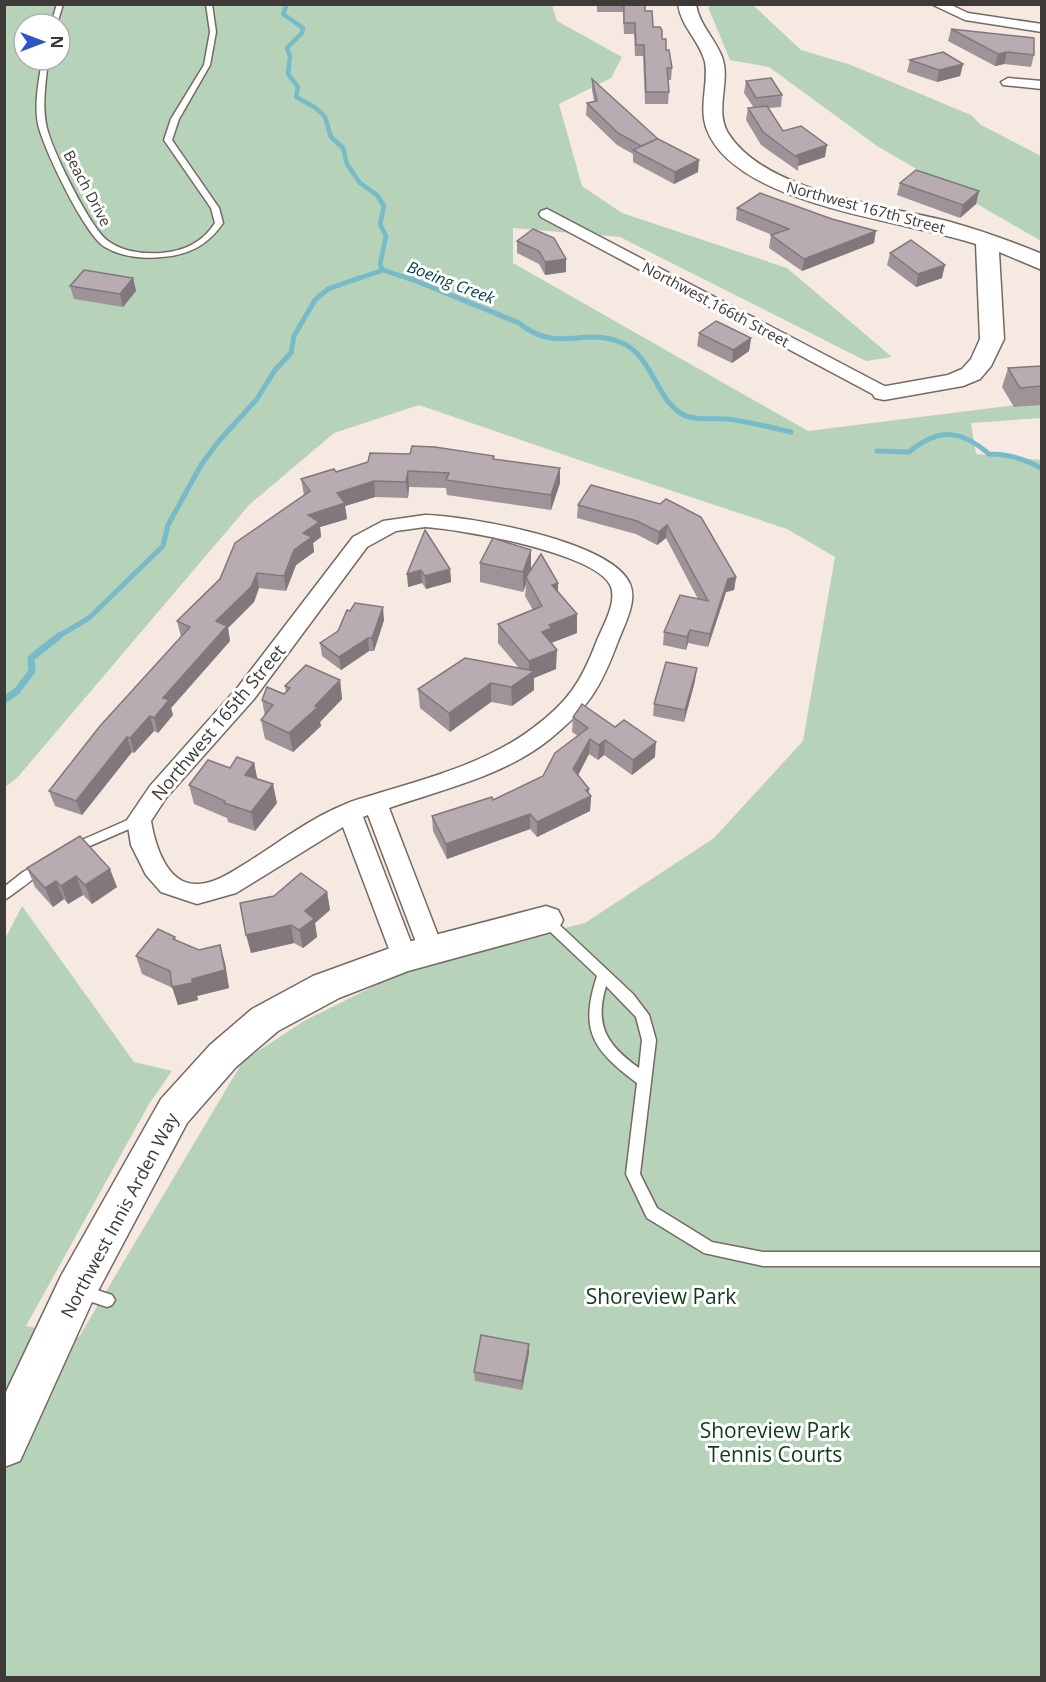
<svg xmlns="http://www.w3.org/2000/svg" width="1046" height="1682" font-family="'Open Sans',sans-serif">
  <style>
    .green { fill: #b6d2b8; fill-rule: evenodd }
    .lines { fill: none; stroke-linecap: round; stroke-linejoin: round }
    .stream-far2 { stroke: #77bac9; stroke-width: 4.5 }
    .stream-far1 { stroke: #77bac9; stroke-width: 5 }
    .stream { stroke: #77bac9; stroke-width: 7 }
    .lane-casing { stroke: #756a63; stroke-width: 3 }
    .street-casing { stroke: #756a63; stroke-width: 3 }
    .secondary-casing { stroke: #756a63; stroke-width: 3 }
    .lane { fill: #fff; fill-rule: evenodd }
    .street { fill: #fff; fill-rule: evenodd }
    .secondary { fill: #fff; fill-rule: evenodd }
    .wall { fill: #9e9398 }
    .shaded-wall { fill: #81787c }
    .building { fill: #b8abb1; stroke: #81787c; stroke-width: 1.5 }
    .labels { text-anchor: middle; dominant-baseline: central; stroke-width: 6; stroke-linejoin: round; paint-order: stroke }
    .far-street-label { font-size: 15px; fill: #3f3a37; stroke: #fff }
    .far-water-label { font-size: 16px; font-style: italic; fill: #003f4a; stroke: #fff }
    .street-label { font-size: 18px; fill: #3f3a37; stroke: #fff }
    .near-park-label { font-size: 21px; fill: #0c3d18; stroke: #fff }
  </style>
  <rect width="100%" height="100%" fill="#f6e9e1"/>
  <g class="green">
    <path d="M5 5H552L557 21 622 57 611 78 559 104 582 186 622 213 787 268 892 357 866 361 620 237 513 228V263L808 431 1041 402V418L971 423 976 454 1041 460V1677H5L4 941 22 906 134 1062 172 1071 149 1104 26 1326 79 1337 243 1061 304 1021 418 964 585 923 714 838 803 741 835 557 787 529 582 461 419 405 334 433 249 505 17 778 5 787ZM24 24H60V60H24Z"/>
    <polygon points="713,5 753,5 801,50 851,65 971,115 981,125 1041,156 1041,241 877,146 769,67 730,60 708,7"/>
  </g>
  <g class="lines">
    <g class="stream-far2">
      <polyline points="287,4 283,14 303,28 302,33 287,48 290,56 288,74 298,87 296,97 316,108 325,117 331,137 343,148 347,164 360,183 377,195 384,206 380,224 386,236 380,265 383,270 413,280"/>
      <polyline points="354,280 383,270"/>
    </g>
    <g class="stream-far1">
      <path d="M409 278 519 323C557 354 582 327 620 342 653 355 654 397 682 414 694 421 714 418 728 419 749 422 770 427 791 432"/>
      <path d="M877 451 909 452C939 428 960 429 989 454 1008 454 1026 459 1042 469"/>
      <polyline points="57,637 89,618 163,546 168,525 201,465 218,442 257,399 275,370 291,353 294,336 315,300 328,289 359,278"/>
    </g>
    <polyline class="stream" points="4,700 17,691 32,671 31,658 59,636"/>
    <defs>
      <g id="lane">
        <polygon points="57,4 63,4 57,24 51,24"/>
        <path d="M206 4H212L216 32 210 65 179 119 172 140 219 208 223 223C208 245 189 255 162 257 144 259 121 257 105 247 85 235 43 148 38 124 34 103 39 81 42 60H48C46 81 42 103 46 124 50 147 90 228 108 241 123 252 143 254 161 253 184 251 202 243 215 223L211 208 164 140 171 119 204 65 210 32Z"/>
        <polygon points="139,815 143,817 145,820 143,823 76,852 68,852 66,849 68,846"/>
        <path d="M44 860 48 862 50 865C48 868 9 898 4 900V887L23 872Z"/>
        <path d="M546 915 550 916 633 994 649 1015 656 1040 640 1174 657 1208 712 1242 763 1252H1042V1266H763L704 1253 647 1218 626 1174 637 1083C593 1050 579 1031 597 976L542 924 540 920 542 916ZM606 986 636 1017 642 1040 639 1068C607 1045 594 1026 606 986Z"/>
        <polygon points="79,1284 112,1295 115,1300 112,1305 107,1307 74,1296 72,1291 74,1286"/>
      </g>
      <g id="street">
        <polygon points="931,4 949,4 968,13 1042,24 1042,32 965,20"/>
        <polygon points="1008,78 1042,81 1042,89 1003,85 1001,82"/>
        <polygon points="547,209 890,389 893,393 890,397 878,397 541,217 539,214 541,211"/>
        <path d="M425 515C468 516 612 541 630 584 638 602 623 627 617 644 600 689 588 708 550 739 504 776 444 789 389 808L444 951 440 958 431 961 422 958 368 815 363 817 417 958 413 965 404 969 395 965 343 827 236 893 197 904 161 892 146 875 131 845 127 820 150 786 238 687 353 537 383 521ZM425 527C459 529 599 553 611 587 617 604 602 627 596 643 581 682 568 702 533 728 488 762 432 777 379 793 367 797 353 800 341 806 308 820 278 843 248 862 233 871 217 883 198 884 167 886 155 845 151 821L166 798 254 699 367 547 396 531Z"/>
      </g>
      <g id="secondary">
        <path d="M678 4H696C699 25 715 38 722 57 731 81 714 110 728 133 766 193 883 205 947 221 979 230 1011 241 1042 254V270L999 252 1004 339 991 366 980 379 963 386 884 400 875 398 872 393 875 388 948 375 962 369 971 359 980 339 976 244C905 220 737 206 707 130 698 107 709 84 705 62 700 41 681 27 678 4Z"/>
        <polygon points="546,906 558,910 563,920 558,930 408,971 339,998 278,1031 236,1067 187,1123 91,1304 20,1461 4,1467 4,1396 61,1276 161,1099 210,1045 252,1009 313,976 404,943"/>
      </g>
    </defs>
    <use href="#lane" class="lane-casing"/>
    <use href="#street" class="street-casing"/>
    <use href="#secondary" class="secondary-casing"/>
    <use href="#lane" class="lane"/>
    <use href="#street" class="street"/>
    <use href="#secondary" class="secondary"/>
  </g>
  <g class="wall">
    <polygon points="597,4 645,4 645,11 653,27 662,39 672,68 671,80 668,80 669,92 668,104 645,104 643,56 635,56 634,34 624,34 623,12 597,12"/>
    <polygon points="951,29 1034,55 1031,67 1004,64 995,66 948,41"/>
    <polygon points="910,60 963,64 960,76 937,82 907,72"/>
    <polygon points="592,79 658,139 698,172 674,184 633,162 633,154 617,145 586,115 587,103 594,101 592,90"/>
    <polygon points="746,81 782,95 781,107 768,108 783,131 825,157 798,166 798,171 761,145 746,120 748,108 754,108 744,93"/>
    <polygon points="900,183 979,191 976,204 960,218 897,195"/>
    <polygon points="737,208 874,243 802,271 769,248 771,235 772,235 736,220"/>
    <polygon points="517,241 566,259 566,272 545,275 539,264 517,253"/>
    <polygon points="890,253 942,278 916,287 887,265"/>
    <polygon points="133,278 136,291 123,307 74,299 70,286"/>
    <polygon points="699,333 751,338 749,351 732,363 697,346"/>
    <polygon points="1041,366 1041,405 1014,407 1002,387 1008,368"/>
    <polygon points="410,454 494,456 494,459 560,468 560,483 551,510 447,495 446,488 409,487 408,498 375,497 345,506 347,519 320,527 321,537 313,543 314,552 296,565 286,591 259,588 254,602 228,628 230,641 171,708 173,715 158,733 154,731 134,753 132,752 82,815 55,806 49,791 181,637 177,621 304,495 301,479"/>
    <polygon points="660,504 736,577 734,590 726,592 708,647 688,643 686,650 663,645 664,632 698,599 666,538 657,545 636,534 577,518 578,505"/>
    <polygon points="425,530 450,569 451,582 426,589 422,583 408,587"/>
    <polygon points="480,563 531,569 558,591 577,633 551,643 556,669 534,678 534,690 512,706 491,702 450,732 420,708 418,689 519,668 498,643 498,624 533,610 525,596 526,584 523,592 480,582"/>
    <polygon points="384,620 374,651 369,651 341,670 322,656 320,643"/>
    <polygon points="340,680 342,699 320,722 321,726 293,752 265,739 261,720 265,716 262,700 284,694 286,692 285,686"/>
    <polygon points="695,681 684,722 653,716 654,704"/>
    <polygon points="573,717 655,757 632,775 604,755 598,760 589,754 578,775 591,796 590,811 537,837 530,829 447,859 433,831 432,816 493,800 543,776 578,736 572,732"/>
    <polygon points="254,763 257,779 277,803 255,831 228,822 227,818 194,804 189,785 230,768"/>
    <polygon points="80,836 117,887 92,904 83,895 68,904 64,899 53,907 35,887 27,868"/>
    <polygon points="327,892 330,910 315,923 317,937 303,948 294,943 251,953"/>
    <polygon points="175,937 176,941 225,963 229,988 197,996 198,1000 178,1005 173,988 142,974 136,956"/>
    <polygon points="529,1344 529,1353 522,1390 475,1381 474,1372"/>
  </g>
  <g class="shaded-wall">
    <polygon points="1007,52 1004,64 995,66 998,54"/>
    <polygon points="963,64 960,76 937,82 939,70"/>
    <polygon points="827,145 825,157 798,166 799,159 797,155"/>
    <polygon points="699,160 698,172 674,184 675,172"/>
    <polygon points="979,191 976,204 960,218 963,205"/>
    <polygon points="876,231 874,243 802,271 804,259"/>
    <polygon points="566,259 566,272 545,275 545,262"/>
    <polygon points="945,265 942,278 916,287 918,274"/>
    <polygon points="133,278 136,291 123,307 120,294"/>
    <polygon points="751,338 749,351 732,363 733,350"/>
    <polygon points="560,468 560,483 551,510 551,495"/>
    <polygon points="408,471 409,487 408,498 406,482"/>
    <polygon points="374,481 375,497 345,506 347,519 320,527 321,537 313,543 314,552 296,565 286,591 284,576 294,550 303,533 308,515 337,493"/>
    <polygon points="667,525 666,538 657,545 659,532"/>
    <polygon points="531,550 531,569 526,577 526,584 523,592 523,572"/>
    <polygon points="450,569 451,582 426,589 425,576"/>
    <polygon points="421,570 422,583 408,587 407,574"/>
    <polygon points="257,573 259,588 254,602 228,628 230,641 171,708 173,715 158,733 154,718 163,698 216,621"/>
    <polygon points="736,577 734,590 726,592 708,647 710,634 728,579"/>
    <polygon points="558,583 558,602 552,585"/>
    <polygon points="383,607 384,620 374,651 372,638"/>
    <polygon points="577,614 577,633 551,643 542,632 549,625"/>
    <polygon points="690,630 688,643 686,650 687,637"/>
    <polygon points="368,638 369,651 341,670 339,657"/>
    <polygon points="557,650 556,669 534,678 534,690 512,706 511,687 529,675 529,661"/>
    <polygon points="697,668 695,681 684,722 685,710"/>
    <polygon points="340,680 342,699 320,722 321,726 293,752 289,733"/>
    <polygon points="491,683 491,702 450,732 449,713"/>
    <polygon points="150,716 154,731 134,753 130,738"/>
    <polygon points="127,737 132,752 82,815 76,801"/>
    <polygon points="590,739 589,754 573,785 573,769"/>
    <polygon points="605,740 604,755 598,760 599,745"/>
    <polygon points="656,742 655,757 632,775 633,760"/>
    <polygon points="254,763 258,782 245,775"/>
    <polygon points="273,784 277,803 255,831 251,812"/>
    <polygon points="589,789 588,798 591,796 590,811 537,837 537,822"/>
    <polygon points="530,814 530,829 447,859 446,844"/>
    <polygon points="110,869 117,887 92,904 85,885"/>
    <polygon points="76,876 83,895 68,904 61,886"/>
    <polygon points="56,881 64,899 53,907 45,888"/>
    <polygon points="327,892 330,910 315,923 317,937 303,948 299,930 305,911"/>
    <polygon points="291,925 294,943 251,953 246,935"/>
    <polygon points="220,945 225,963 229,988 197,996 198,1000 178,1005 172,987 192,979"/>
    <polygon points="529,1344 529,1353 522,1390 522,1381"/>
  </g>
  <g class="building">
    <polygon points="624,4 645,4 645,11 652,11 653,27 660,27 662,30 662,39 666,39 666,50 669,50 672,68 667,68 669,92 646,92 644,45 636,45 635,23 624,23"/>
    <polygon points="951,29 1034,38 1034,55 1007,52 998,54"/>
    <polygon points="943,52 963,64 939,70 910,60"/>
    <polygon points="771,78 782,95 756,98 746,81"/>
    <polygon points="592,79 658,139 699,160 675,172 633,150 657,139 641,146 618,133 587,103 597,101"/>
    <polygon points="767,106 783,131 801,126 827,145 797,155 799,159 763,132 748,108"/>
    <polygon points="916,170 979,191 963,205 900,183"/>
    <polygon points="760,193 832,219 876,231 804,259 771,235 789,229 737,208"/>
    <polygon points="533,229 554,238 566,259 545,262 539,251 517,241"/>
    <polygon points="911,240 945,265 918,274 890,253"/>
    <polygon points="84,270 133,278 120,294 70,286"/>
    <polygon points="716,321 751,338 733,350 699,333"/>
    <polygon points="1041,366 1041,386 1020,388 1008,368"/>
    <polygon points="412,446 435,447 494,456 493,459 560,468 551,495 446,480 449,473 408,471 406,482 374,481 337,493 345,503 308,515 319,522 303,533 312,537 294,550 284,576 257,573 251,587 216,621 227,626 163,698 169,700 154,718 150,716 130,738 127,737 76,801 49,791 100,726 190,627 177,621 220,579 235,543 310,491 301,479 334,469 336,472 368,462 370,453 410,454"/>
    <polygon points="591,485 660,504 666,499 701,517 736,577 728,579 710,634 690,630 687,637 664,632 680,595 708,601 667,525 659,532 637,521 578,505"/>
    <polygon points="425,530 450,569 425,576 421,570 407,574"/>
    <polygon points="493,538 531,550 523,572 480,563"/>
    <polygon points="541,554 558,583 552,585 577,614 549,625 552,628 542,632 557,650 529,661 498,624 542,606 526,577"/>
    <polygon points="355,603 383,607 372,638 368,638 339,657 320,643 338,631 347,610 350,611"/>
    <polygon points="465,658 534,671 511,687 491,683 449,713 418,689"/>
    <polygon points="666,662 697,668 685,710 654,704"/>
    <polygon points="306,665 340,680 315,706 318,707 289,733 261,720 273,705 262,700 267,687 284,694 290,688 285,686"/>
    <polygon points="582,704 615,727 624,720 656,742 633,760 605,740 599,745 590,739 573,769 589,789 586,790 591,796 537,822 530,814 446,844 432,816 492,797 493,800 543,776 555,753 588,728 573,717"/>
    <polygon points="237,757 254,763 245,775 273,784 251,812 224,803 225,801 189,785 208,760 230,768"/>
    <polygon points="80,836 110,869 85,885 76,876 61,886 56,881 45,888 27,868"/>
    <polygon points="301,873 327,892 305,911 314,919 299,930 291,925 246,935 240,903 274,896"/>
    <polygon points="158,929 175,937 173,939 199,950 220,945 225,970 192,979 192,983 172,987 170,971 136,956"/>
    <polygon points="481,1335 529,1344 522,1381 474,1372"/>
  </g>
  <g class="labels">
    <g class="far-street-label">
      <text transform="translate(88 188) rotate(62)">Beach Drive</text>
      <text transform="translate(866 207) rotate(15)">Northwest 167th Street</text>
      <text transform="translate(716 304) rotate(28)">Northwest 166th Street</text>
    </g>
    <g class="far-water-label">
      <text transform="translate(451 282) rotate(21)">Boeing Creek</text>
    </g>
    <g class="street-label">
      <text transform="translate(218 722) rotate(-50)">Northwest 165th Street</text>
      <text transform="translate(119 1215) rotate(-62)">Northwest Innis Arden Way</text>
    </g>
    <g class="near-park-label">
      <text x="661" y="1296">Shoreview Park</text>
      <text x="775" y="1430">Shoreview Park<tspan x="775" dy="24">Tennis Courts</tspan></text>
    </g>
  </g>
  <rect width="1046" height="1682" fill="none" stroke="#3f3a37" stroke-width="12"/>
  <g transform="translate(42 42) rotate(90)"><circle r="28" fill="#ffffff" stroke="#b2b0af" stroke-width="1.5"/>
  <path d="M0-4.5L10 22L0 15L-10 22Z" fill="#2c56c5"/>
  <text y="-9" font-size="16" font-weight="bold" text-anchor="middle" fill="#3f3a37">N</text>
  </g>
</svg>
